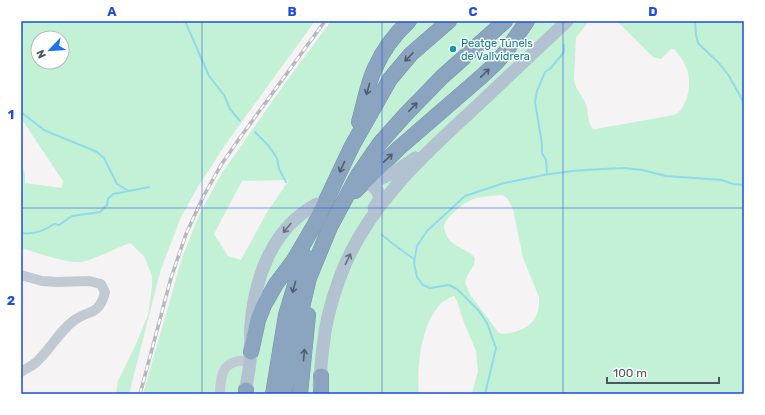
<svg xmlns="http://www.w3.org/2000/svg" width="765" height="415" font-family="Rubik,sans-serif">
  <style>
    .green { fill: #c3f1d5; fill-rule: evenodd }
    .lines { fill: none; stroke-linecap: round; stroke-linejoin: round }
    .stream { stroke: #90daee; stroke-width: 2 }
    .highway-casing { stroke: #7690ad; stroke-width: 16 }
    .minor { stroke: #c1cad2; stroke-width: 10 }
    .major { stroke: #b3c2d1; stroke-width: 13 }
    .highway { stroke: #8ba5c1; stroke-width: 15 }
    .rail-casing { stroke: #b5b8bd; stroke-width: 3.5 }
    .rail { stroke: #fff; stroke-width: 2; stroke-dasharray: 6; stroke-linecap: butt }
    .oneway { stroke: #505e6b }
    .oneway2 { stroke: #64717d }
    .grid { fill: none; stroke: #1d4ed8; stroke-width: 1; stroke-opacity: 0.55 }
    .culture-dot { fill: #0f9aa8; stroke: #fff; stroke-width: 1.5 }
    .labels { text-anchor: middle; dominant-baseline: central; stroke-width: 3; stroke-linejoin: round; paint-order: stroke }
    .culture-label { font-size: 11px; fill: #0d838f; stroke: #fff; text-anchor: start }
    .neatline { fill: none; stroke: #1d4ed8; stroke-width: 1.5 }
    .grid-label { font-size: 13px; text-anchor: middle; font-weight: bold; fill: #1d4ed8 }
  </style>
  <rect width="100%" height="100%" fill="#f5f3f3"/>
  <g class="green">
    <path d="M21 21H315L227 142 199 185 181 217 161 269 129 394H116L118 381 136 344 148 315 152 286V276L144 256 130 243C114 249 98 258 81 262 68 264 35 252 21 248V163L25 174V183L62 188 63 181 21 118ZM38 38H62V62H38Z"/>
    <path d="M331 21H589L576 38 574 80C575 89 583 96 586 105 589 113 587 122 593 129H596L674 115C688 109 692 82 687 70 685 62 679 55 674 49H671L661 59 653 57 617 21H744V394H472L478 371 476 351 463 320 457 301 454 296C422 305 416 367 419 394H143L182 258 199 215 222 173 283 86ZM289 180 266 214 241 260 228 256 214 234 242 181ZM502 195 507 198 513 209 523 258 539 297C540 314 534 326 517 331 510 333 506 335 499 333L471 296 465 283 467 276 474 265 475 258C468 249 455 248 448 238 446 234 444 230 444 226 446 217 463 204 471 200 479 196 492 196 502 195Z"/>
  </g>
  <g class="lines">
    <g class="stream">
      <polyline points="185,21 209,76 224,95 230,109 240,121"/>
      <polyline points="695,21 696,35 698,43 719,63 729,76 744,103"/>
      <polyline points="21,112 44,130 97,152 104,158 117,184 129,191"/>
      <polyline points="255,132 268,145 277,158 279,169 286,182"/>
      <polyline points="744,150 744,166"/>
      <polyline points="547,174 546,160 542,153 542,144 535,102 537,91 545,72 550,69 564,52 564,45"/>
      <path d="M21 233C34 235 44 231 54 224L59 225 72 216 100 212 107 205 108 199 113 194 149 187"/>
      <polyline points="382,235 397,247 414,259"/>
      <polyline points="485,394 496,348 487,323 479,311 457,289 449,285 430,288 423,285 417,277 414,263 417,246 427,231 465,196 504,183 544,175 572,171 602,169 625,168 642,170 666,176 722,180 733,184 744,185"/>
    </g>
    <defs>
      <g id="highway">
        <path d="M359 122C364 105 367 85 375 68 383 50 395 34 409 21"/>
        <polyline points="355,191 399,148 481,77 497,62 507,50 527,21"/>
        <polyline points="251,352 258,320 264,305 276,284 294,260 315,224 352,146 390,79 411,54 449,21"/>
        <polyline points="246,394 246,390"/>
        <polyline points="273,394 286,315 304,255"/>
        <polyline points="284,394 294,341 309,278 330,227 358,175 380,143 406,114 442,77 505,21"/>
        <polyline points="300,394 308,315"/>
        <polyline points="321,394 321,376"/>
      </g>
    </defs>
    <use href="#highway" class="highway-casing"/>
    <g class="minor">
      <path d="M21 275 42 281 57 282 89 281 101 284 105 292C99 317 88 309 72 322 57 334 49 352 34 364 30 367 25 369 21 372"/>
      <path d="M220 394C220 373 224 358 249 361"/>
    </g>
    <g class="major">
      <polyline points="374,208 380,198 377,190 370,183 393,173 415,158"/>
      <path d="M319 386C321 373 321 360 323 347 325 324 331 302 339 280 364 208 424 155 479 104 508 77 537 49 567 21"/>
      <path d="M245 394C247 380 250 366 251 352 251 343 250 333 251 324 255 277 272 228 317 204"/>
    </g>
    <use href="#highway" class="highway"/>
    <defs>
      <polyline id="rail" points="140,394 171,278 186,234 203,197 221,165 239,139 325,21"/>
    </defs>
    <use href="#rail" class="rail-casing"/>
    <use href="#rail" class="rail"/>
  </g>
  <defs><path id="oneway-shaft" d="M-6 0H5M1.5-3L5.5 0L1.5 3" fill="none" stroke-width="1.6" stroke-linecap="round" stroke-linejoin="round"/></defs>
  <g class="oneway">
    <use href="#oneway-shaft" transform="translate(409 57) rotate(134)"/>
    <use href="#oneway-shaft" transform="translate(485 73) rotate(-44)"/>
    <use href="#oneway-shaft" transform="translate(368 89) rotate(106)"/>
    <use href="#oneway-shaft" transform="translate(413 107) rotate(-46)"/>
    <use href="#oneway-shaft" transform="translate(388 158) rotate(-43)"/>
    <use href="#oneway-shaft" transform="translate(342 167) rotate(115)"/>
    <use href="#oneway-shaft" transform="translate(294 287) rotate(105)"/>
    <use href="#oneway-shaft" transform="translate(304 355) rotate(-85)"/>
  </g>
  <g class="oneway2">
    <use href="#oneway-shaft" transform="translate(287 228) rotate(131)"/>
    <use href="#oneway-shaft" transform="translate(348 259) rotate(-64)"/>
  </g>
  <path class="grid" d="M202 21V394M382 21V394M563 21V394M21 208H744"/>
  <circle class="culture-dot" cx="453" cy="49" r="4"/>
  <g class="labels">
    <g class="culture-label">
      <text x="461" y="43">Peatge Túnels<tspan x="461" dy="13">de Vallvidrera</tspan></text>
    </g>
  </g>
  <rect width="765" height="415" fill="none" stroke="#ffffff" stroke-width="44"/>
  <g transform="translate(50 50) rotate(245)"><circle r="19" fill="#ffffff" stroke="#b7bbc0"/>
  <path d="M0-3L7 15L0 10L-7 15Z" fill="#1a73e8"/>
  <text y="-6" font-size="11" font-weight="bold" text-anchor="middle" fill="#4a5661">N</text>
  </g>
  <path d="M607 377v6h112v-6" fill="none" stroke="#4a5661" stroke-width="2"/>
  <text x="613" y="377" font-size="12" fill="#4a5661" stroke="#ffffff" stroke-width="3" paint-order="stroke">100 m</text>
  <rect x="22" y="22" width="721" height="371" class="neatline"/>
  <g class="grid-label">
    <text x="112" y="16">A</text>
    <text x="292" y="16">B</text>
    <text x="473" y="16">C</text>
    <text x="653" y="16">D</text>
    <text x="11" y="119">1</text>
    <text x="11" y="305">2</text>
  </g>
</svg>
